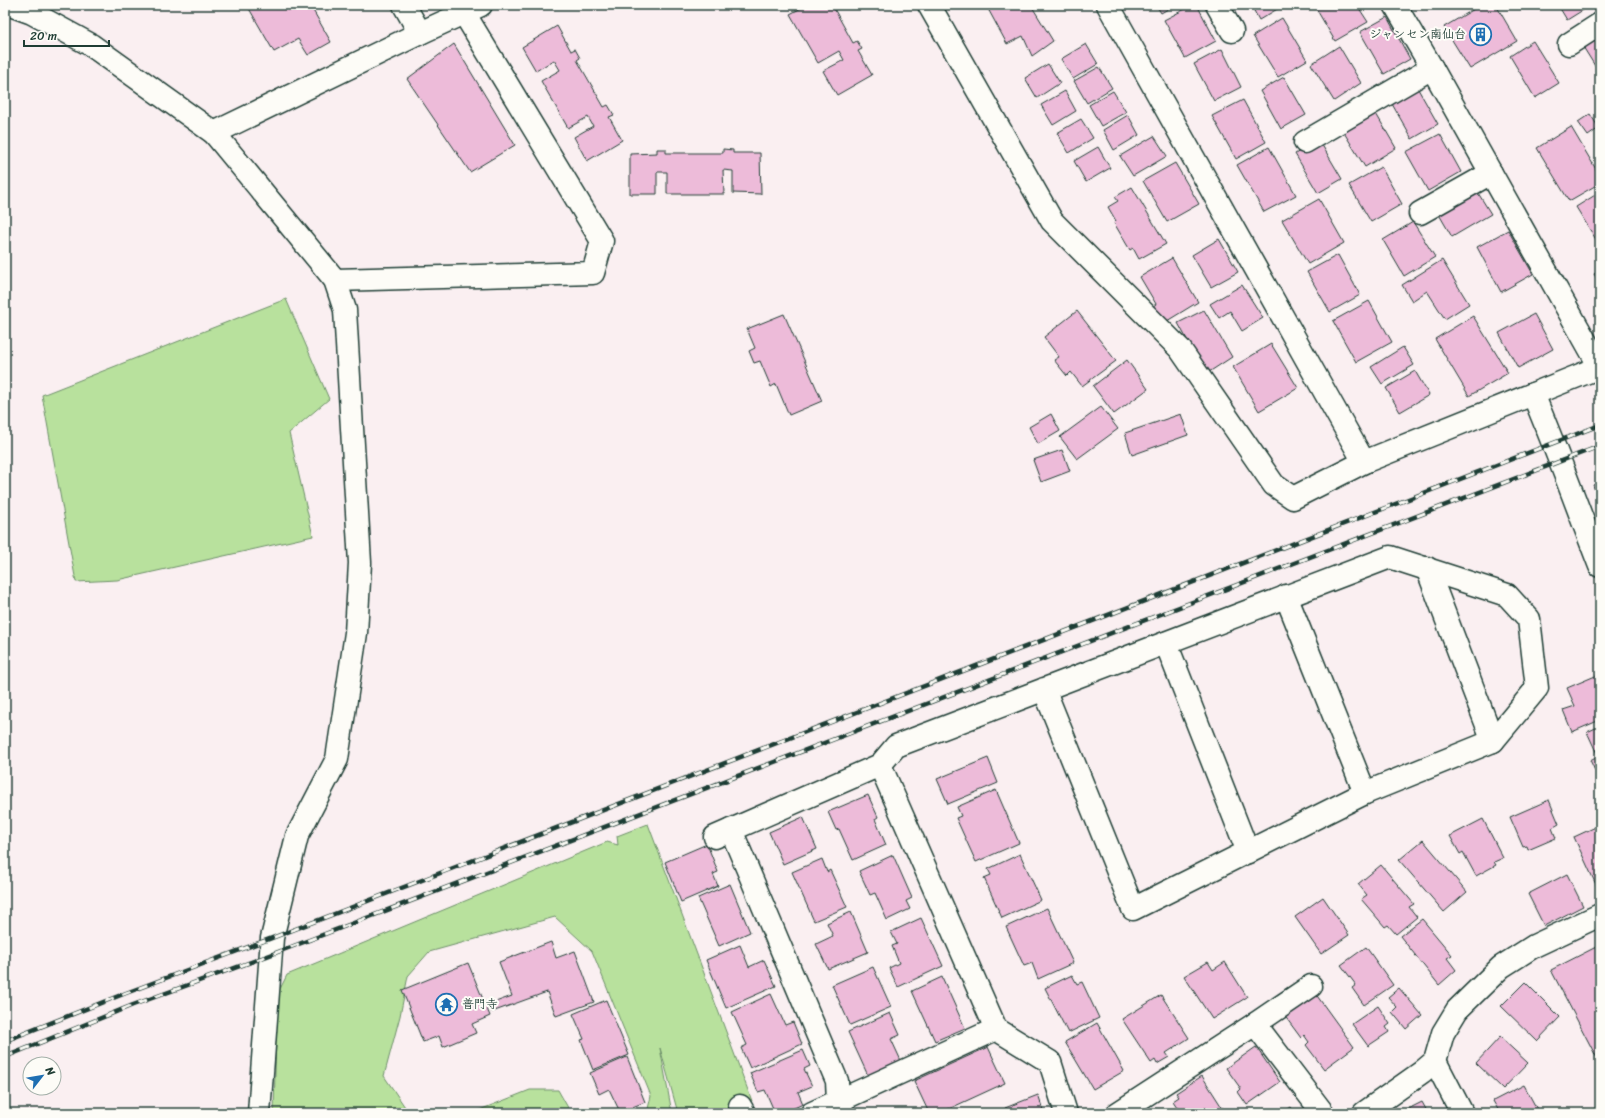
<svg xmlns="http://www.w3.org/2000/svg" width="1605" height="1118" font-family="Sriracha,'Klee One',sans-serif">
  <style>
    .green { fill: #b8e19d; stroke: #6c8f68 }
    .building { fill: #edbbd9; stroke: #1f3d34 }
    .lines { fill: none; stroke-linecap: round; stroke-linejoin: round }
    .minor-casing { stroke: #1f3d34; stroke-width: 25 }
    .minor { stroke: #fdfcf7; stroke-width: 22 }
    .rail-casing { stroke: #1f3d34; stroke-width: 4.5 }
    .rail { stroke: #fdfcf7; stroke-width: 3; stroke-dasharray: 9; stroke-linecap: butt }
    .labels { text-anchor: middle; dominant-baseline: central; stroke-width: 4; stroke-linejoin: round; paint-order: stroke }
    .poi-label { font-size: 12px; font-weight: bold; fill: #1f3d34; stroke: #fdfcf7; text-anchor: end }
  </style>
  <rect width="100%" height="100%" fill="#faeff1"/>
  <filter id="ink" filterUnits="userSpaceOnUse"><feTurbulence type="fractalNoise" baseFrequency=".025" numOctaves="2"/><feDisplacementMap in="SourceGraphic" scale="8" xChannelSelector="R" yChannelSelector="G"/><feConvolveMatrix kernelMatrix="1 2 1 2 8 2 1 2 1" color-interpolation-filters="sRGB"/></filter>
  <g filter="url(#ink)">
    <g class="green">
      <polygon points="286,299 329,399 289,433 313,536 117,580 76,582 42,395"/>
      <polygon points="648,824 752,1101 721,1113 678,1113 660,1048 672,1113 647,1113 651,1096 592,951 555,917 429,952 408,976 400,1016 384,1076 409,1113 274,1113 277,995 287,975 607,842 618,845 617,836"/>
      <polygon points="530,1090 558,1090 571,1113 472,1113"/>
    </g>
    <g class="building">
      <polygon points="247,5 310,5 331,42 308,55 298,39 274,52"/>
      <polygon points="807,5 832,5 853,43 857,41 862,49 858,51 872,75 837,95 823,71 844,60 839,51 818,63 790,14"/>
      <polygon points="990,5 1031,5 1053,41 1032,56 1023,36 1007,44 987,7"/>
      <polygon points="1156,5 1175,5 1161,13"/>
      <polygon points="1193,5 1197,5 1216,41 1185,58 1164,20"/>
      <polygon points="1251,5 1284,5 1259,20"/>
      <polygon points="1314,5 1357,5 1368,22 1335,41"/>
      <polygon points="1481,5 1496,5 1517,41 1470,69 1444,27"/>
      <polygon points="1558,5 1591,5 1567,20"/>
      <polygon points="1387,17 1410,59 1384,74 1360,32"/>
      <polygon points="1282,18 1307,60 1278,77 1253,36"/>
      <polygon points="557,26 571,51 575,49 580,58 577,60 604,107 608,105 614,115 609,117 622,140 587,161 574,137 593,126 588,117 568,128 541,81 560,70 554,60 536,71 522,47"/>
      <polygon points="1600,29 1600,74 1580,42"/>
      <polygon points="1533,41 1559,83 1535,98 1510,56"/>
      <polygon points="454,44 515,145 470,172 407,79"/>
      <polygon points="1086,44 1098,64 1073,79 1061,59"/>
      <polygon points="1339,46 1361,83 1334,101 1311,64"/>
      <polygon points="1222,49 1241,87 1214,101 1194,64"/>
      <polygon points="1048,64 1060,83 1037,98 1025,78"/>
      <polygon points="1099,67 1112,88 1087,103 1074,81"/>
      <polygon points="1284,77 1306,115 1281,129 1260,91"/>
      <polygon points="1418,89 1438,124 1412,139 1392,104"/>
      <polygon points="1065,91 1076,111 1053,125 1041,105"/>
      <polygon points="1113,91 1126,112 1101,126 1089,105"/>
      <polygon points="1243,100 1266,142 1236,159 1212,116"/>
      <polygon points="1375,112 1396,148 1365,167 1343,131"/>
      <polygon points="1590,114 1599,128 1588,136 1578,122"/>
      <polygon points="1128,115 1139,135 1114,150 1103,130"/>
      <polygon points="1081,119 1093,138 1069,153 1057,133"/>
      <polygon points="1571,127 1600,176 1600,183 1569,201 1537,148"/>
      <polygon points="1440,134 1461,172 1428,191 1406,152"/>
      <polygon points="1154,136 1167,156 1133,176 1120,156"/>
      <polygon points="1319,140 1342,179 1318,193 1295,154"/>
      <polygon points="1098,147 1110,168 1086,182 1074,161"/>
      <polygon points="1269,147 1296,195 1264,212 1237,165"/>
      <polygon points="657,149 666,149 666,153 723,153 723,149 733,150 733,153 760,153 761,194 733,193 733,171 723,170 724,194 667,194 667,172 657,172 657,194 630,194 630,154 657,153"/>
      <polygon points="1175,163 1199,204 1167,222 1143,181"/>
      <polygon points="1381,167 1402,204 1371,222 1349,185"/>
      <polygon points="1132,187 1166,244 1139,259 1133,248 1130,250 1114,223 1116,221 1108,207 1118,201 1115,197"/>
      <polygon points="1475,188 1491,214 1452,237 1437,211"/>
      <polygon points="1600,192 1600,246 1576,207"/>
      <polygon points="1319,199 1344,243 1308,264 1282,220"/>
      <polygon points="1413,222 1435,257 1404,276 1383,240"/>
      <polygon points="1508,230 1533,274 1501,292 1477,247"/>
      <polygon points="1219,239 1238,272 1211,287 1192,255"/>
      <polygon points="1338,255 1360,295 1330,312 1307,272"/>
      <polygon points="1172,258 1198,302 1167,321 1163,315 1158,317 1152,307 1156,304 1140,277"/>
      <polygon points="1442,260 1469,304 1445,319 1427,291 1412,301 1402,285"/>
      <polygon points="1600,270 1600,284 1594,274"/>
      <polygon points="1242,285 1263,318 1242,331 1230,311 1219,318 1210,304"/>
      <polygon points="1369,301 1392,342 1356,362 1333,321"/>
      <polygon points="1204,310 1232,357 1206,374 1178,323"/>
      <polygon points="1077,311 1116,361 1082,386 1071,372 1067,376 1054,360 1059,357 1044,337"/>
      <polygon points="784,314 822,401 789,415 776,384 771,387 760,361 754,363 749,351 755,348 747,329"/>
      <polygon points="1534,314 1553,349 1518,368 1499,333"/>
      <polygon points="1473,316 1508,373 1469,396 1435,339"/>
      <polygon points="1271,344 1298,388 1259,411 1233,367"/>
      <polygon points="1403,347 1414,365 1382,384 1371,367"/>
      <polygon points="1127,360 1148,389 1114,414 1093,386"/>
      <polygon points="1415,371 1429,395 1400,412 1386,388"/>
      <polygon points="1101,407 1118,429 1077,459 1060,437"/>
      <polygon points="1051,414 1060,431 1038,444 1029,427"/>
      <polygon points="1181,414 1188,435 1132,455 1125,433"/>
      <polygon points="1062,450 1070,471 1041,482 1033,460"/>
      <polygon points="1600,482 1600,506 1593,485"/>
      <polygon points="1600,674 1600,720 1572,732 1563,710 1575,706 1567,688"/>
      <polygon points="1600,726 1600,776 1598,777 1590,760 1598,756 1587,732"/>
      <polygon points="988,758 998,783 948,804 937,779"/>
      <polygon points="996,790 1019,843 976,862 956,818 961,816 957,807"/>
      <polygon points="868,795 878,817 875,819 886,845 853,860 839,829 836,830 828,812"/>
      <polygon points="1549,800 1559,824 1552,828 1556,838 1528,850 1527,846 1523,847 1510,817"/>
      <polygon points="803,817 817,849 783,864 769,832"/>
      <polygon points="1483,819 1503,858 1494,862 1496,865 1476,876 1463,852 1460,854 1450,836"/>
      <polygon points="1600,825 1600,887 1598,889 1574,837"/>
      <polygon points="1423,840 1467,892 1444,912 1399,860"/>
      <polygon points="707,844 718,872 713,874 718,886 681,902 665,862"/>
      <polygon points="1020,854 1041,900 1002,918 984,878 991,875 988,869"/>
      <polygon points="893,855 912,898 906,901 910,909 887,920 875,893 870,895 859,871"/>
      <polygon points="822,859 827,872 830,870 847,907 814,921 792,872"/>
      <polygon points="1381,865 1414,904 1409,907 1417,917 1396,934 1388,925 1385,927 1361,899 1367,895 1358,884"/>
      <polygon points="1567,874 1583,906 1544,926 1528,894"/>
      <polygon points="730,884 750,932 719,946 698,898"/>
      <polygon points="1323,897 1349,935 1321,954 1295,917"/>
      <polygon points="1047,908 1073,963 1038,979 1032,963 1024,966 1006,927"/>
      <polygon points="851,912 868,952 828,969 816,944 833,936 827,923"/>
      <polygon points="921,918 943,966 898,987 889,968 899,963 892,946 897,944 891,932"/>
      <polygon points="1422,919 1452,955 1447,958 1456,970 1439,985 1400,936"/>
      <polygon points="551,942 556,958 575,951 594,1002 556,1016 547,992 492,1012 490,1004 512,996 499,962"/>
      <polygon points="740,945 749,967 764,960 776,986 726,1008 706,960"/>
      <polygon points="1600,945 1600,1064 1551,970"/>
      <polygon points="1366,947 1393,985 1364,1005 1352,988 1356,985 1341,965"/>
      <polygon points="1208,962 1213,970 1225,962 1247,997 1212,1019 1184,976"/>
      <polygon points="468,963 490,1016 472,1024 476,1033 443,1047 439,1036 423,1042 402,990"/>
      <polygon points="873,967 891,1007 850,1025 832,985"/>
      <polygon points="1072,975 1077,984 1082,982 1099,1018 1068,1033 1045,988"/>
      <polygon points="942,977 965,1028 935,1041 912,991"/>
      <polygon points="1525,982 1560,1017 1537,1041 1501,1006"/>
      <polygon points="1399,988 1422,1015 1406,1029 1392,1012 1397,1007 1388,997"/>
      <polygon points="1315,993 1354,1047 1324,1069 1306,1045 1309,1042 1304,1035 1301,1038 1284,1015"/>
      <polygon points="771,994 785,1025 793,1022 802,1044 750,1068 741,1048 747,1045 732,1012"/>
      <polygon points="1161,995 1189,1038 1166,1053 1169,1057 1157,1064 1155,1060 1151,1063 1122,1019"/>
      <polygon points="606,1000 629,1055 593,1070 581,1040 584,1039 573,1014"/>
      <polygon points="1378,1006 1390,1024 1386,1027 1389,1032 1368,1046 1352,1024"/>
      <polygon points="890,1013 900,1035 891,1039 903,1065 870,1080 848,1032"/>
      <polygon points="1097,1023 1124,1071 1093,1089 1065,1042"/>
      <polygon points="1500,1037 1528,1063 1503,1089 1476,1063"/>
      <polygon points="988,1047 1005,1083 940,1113 929,1113 914,1081"/>
      <polygon points="1256,1047 1280,1082 1247,1105 1238,1092 1241,1089 1226,1068"/>
      <polygon points="803,1050 810,1066 804,1069 812,1086 798,1092 803,1104 783,1113 775,1113 765,1090 758,1092 750,1073"/>
      <polygon points="627,1057 645,1102 620,1112 609,1089 599,1094 590,1073"/>
      <polygon points="1202,1076 1225,1112 1224,1113 1189,1113 1188,1111 1181,1113 1173,1101 1179,1097 1176,1093"/>
      <polygon points="1524,1085 1539,1113 1500,1113 1493,1101"/>
      <polygon points="1038,1095 1044,1113 1007,1113 1005,1108"/>
      <polygon points="1422,1102 1428,1113 1400,1113"/>
      <polygon points="1291,1107 1295,1113 1282,1113"/>
    </g>
    <g class="lines">
      <defs>
        <g id="minor">
          <polyline points="10,5 32,13 91,45 214,133 335,280 345,310 360,563 356,633 337,759 297,836 272,938 259,1113"/>
          <polyline points="404,5 420,33"/>
          <polyline points="929,5 1052,221 1180,349 1274,485 1293,498 1364,462 1600,367"/>
          <polyline points="1108,5 1364,462"/>
          <polyline points="1217,5 1232,31"/>
          <polyline points="1395,5 1432,68 1600,367"/>
          <polyline points="1569,44 1600,24"/>
          <polyline points="214,133 420,33 481,5"/>
          <polyline points="1305,142 1432,68"/>
          <polyline points="1420,213 1491,173"/>
          <polyline points="335,280 593,273 602,241 464,13"/>
          <path d="M1533 394C1557 451 1578 509 1600 566"/>
          <polyline points="1427,568 1493,741"/>
          <polyline points="1286,596 1365,793"/>
          <polyline points="1166,643 1248,852"/>
          <polyline points="880,765 896,746 1390,557 1507,595 1529,619 1537,688 1493,741 1365,793 1133,909 1044,689"/>
          <polyline points="731,830 837,1081 838,1101 843,1113"/>
          <polyline points="715,837 880,765 996,1029 1050,1062 1066,1113"/>
          <polyline points="1255,1024 1311,986"/>
          <polyline points="1435,1061 1462,1113"/>
          <polyline points="740,1106 744,1113"/>
          <polyline points="812,1113 996,1029"/>
          <polyline points="1118,1113 1255,1024 1323,1113"/>
          <polyline points="1364,1113 1422,1072 1435,1061 1443,1033 1457,1010 1501,967 1534,946 1600,915"/>
        </g>
      </defs>
      <use href="#minor" class="minor-casing"/>
      <use href="#minor" class="minor"/>
      <defs>
        <g id="rail">
          <polyline points="5,1041 126,993 272,938 1600,425"/>
          <polyline points="5,1057 133,1005 270,955 1600,446"/>
        </g>
      </defs>
      <use href="#rail" class="rail-casing"/>
      <use href="#rail" class="rail"/>
    </g>
  </g>
  <defs>
    <symbol id="building-ring" viewBox="-11 -11 22 22"><circle r="9.5" fill="#fdfcf7" stroke="#1f6fb2" stroke-width="1.5"/><path d="M-4-6H4V6H1V3H-1V6H-4ZM-2.5-4.3h1.7v1.8h-1.7ZM.8-4.3h1.7v1.8H.8ZM-2.5-1h1.7V.8h-1.7ZM.8-1h1.7V.8H.8Z" fill="#1f6fb2"/></symbol>
    <symbol id="temple-ring" viewBox="-11 -11 22 22"><circle r="9.5" fill="#fdfcf7" stroke="#1f6fb2" stroke-width="1.5"/><path d="M0-6L5-2H3V0L6.5 2.5H4V6H1.5V3h-3V6H-4V2.5H-6.5L-3 0V-2H-5Z" fill="#1f6fb2"/></symbol>
  </defs>
  <g fill-rule="evenodd">
    <use href="#building-ring" x="1468" y="22" width="25" height="25"/>
    <use href="#temple-ring" x="434" y="992" width="25" height="25"/>
  </g>
  <g class="labels">
    <g class="poi-label">
      <text x="1466" y="34">ジャンセン南仙台</text>
      <text x="462" y="1004" text-anchor="start">普門寺</text>
    </g>
  </g>
  <rect width="1605" height="1118" fill="none" stroke="#fdfcf7" stroke-width="20"/>
  <rect x="10" y="10" width="1585" height="1098" fill="none" stroke="#1f3d34" stroke-width="1.5" filter="url(#ink)"/>
  <g transform="translate(42 1076) rotate(59)"><circle r="19" fill="#fdfcf7" stroke="#a4b0a9"/>
  <path d="M0-3L7 15L0 10L-7 15Z" fill="#1f6fb2"/>
  <text y="-6" font-size="11" font-weight="bold" text-anchor="middle" fill="#1f3d34">N</text>
  </g>
  <path d="M24 40v6h85v-6" fill="none" stroke="#1f3d34" stroke-width="2"/>
  <text x="30" y="40" font-size="12" fill="#1f3d34" stroke="#fdfcf7" stroke-width="3" paint-order="stroke">20 m</text>
</svg>
